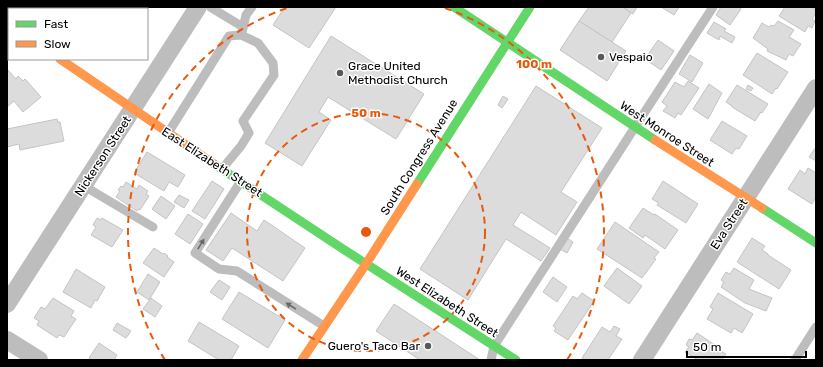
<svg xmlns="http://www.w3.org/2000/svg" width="823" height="367" font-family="Rubik,sans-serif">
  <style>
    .building { fill: #dcdcdc; stroke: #c4c4c4 }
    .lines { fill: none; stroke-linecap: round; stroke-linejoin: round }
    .lane { stroke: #bdbdbd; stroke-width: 9 }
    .street { stroke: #bdbdbd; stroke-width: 18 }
    .fast { stroke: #63d668; stroke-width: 9 }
    .slow { stroke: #ff974d; stroke-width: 9 }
    .oneway { fill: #686868 }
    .ring { fill: none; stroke: #e8590c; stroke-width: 2; stroke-dasharray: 7 5 }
    .poi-dot { fill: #595959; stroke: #fff; stroke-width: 1.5 }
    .labels { text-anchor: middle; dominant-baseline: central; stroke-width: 3; stroke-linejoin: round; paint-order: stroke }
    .poi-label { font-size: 12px; fill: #000; stroke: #fff; text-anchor: start }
    .street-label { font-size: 12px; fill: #000; stroke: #fff }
    .centre { fill: #e8590c; stroke: #fff; stroke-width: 2 }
    .ring-label { font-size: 12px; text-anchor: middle; font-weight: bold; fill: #e8590c; stroke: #fff; stroke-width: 3; stroke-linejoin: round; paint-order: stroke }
  </style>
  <rect width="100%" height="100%" fill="#fff"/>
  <g class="building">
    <polygon points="54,7 79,7 77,9 53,9"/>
    <polygon points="112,7 138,7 141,9 111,9"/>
    <polygon points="285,7 336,7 309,48 273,25"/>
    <polygon points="589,7 623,7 631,13 612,42 579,21"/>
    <polygon points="623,7 637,7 633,14"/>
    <polygon points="661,7 679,7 674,15"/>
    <polygon points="721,7 738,7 741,9 730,25 716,15"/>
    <polygon points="785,7 811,7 816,10 816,13 812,19 815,21 812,28 808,26 805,32 779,16"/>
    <polygon points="579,21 626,51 607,81 560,50"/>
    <polygon points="778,21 794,30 789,37 801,44 793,56 789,54 786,60 767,51 768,49 753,38 762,23 769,27 771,25 774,26"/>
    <polygon points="714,22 726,29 724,31 735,37 732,43 720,36 719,40 707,33"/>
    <polygon points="331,36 424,94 396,139 328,97 319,112 331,120 302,166 265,143"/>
    <polygon points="658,40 674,51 661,70 645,59"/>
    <polygon points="757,53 788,72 777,89 776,88 772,94 743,75"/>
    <polygon points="690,55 703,63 692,82 679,74"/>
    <polygon points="7,69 16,79 18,76 23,81 25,79 41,97 23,112 14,101 7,107"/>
    <polygon points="688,81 699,88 681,115 678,113 675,118 663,111 667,106 662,102 675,82 684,87"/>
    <polygon points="709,84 722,93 708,119 693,109"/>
    <polygon points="737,85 768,104 762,113 761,112 755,121 732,107 732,106 726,102"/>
    <polygon points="748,85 753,88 751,91 746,89"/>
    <polygon points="536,86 602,128 561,192 577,202 556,235 521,212 513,225 550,248 541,261 506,239 468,300 420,269"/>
    <polygon points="503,96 508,99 502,108 498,105"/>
    <polygon points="57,119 58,122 60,122 64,141 20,150 19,144 7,147 7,129"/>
    <polygon points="722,121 747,136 739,149 736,148 732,154 710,140"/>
    <polygon points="816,147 816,161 809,157"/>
    <polygon points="147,152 185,175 178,187 169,182 164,191 134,173"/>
    <polygon points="808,168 816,173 816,197 812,204 788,189 800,170 805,174"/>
    <polygon points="212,181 224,189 205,219 192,211"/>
    <polygon points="663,181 698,204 686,223 657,205 659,203 652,199"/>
    <polygon points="126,182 137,189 139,185 148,191 146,194 149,196 140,210 138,209 137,211 116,197 120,191 118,190 121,186 123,187"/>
    <polygon points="179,195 189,200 184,208 174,202"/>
    <polygon points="161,196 175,206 166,219 152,209"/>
    <polygon points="643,208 654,215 655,214 678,230 665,249 645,235 643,238 629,228"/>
    <polygon points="231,213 257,231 264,220 305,248 283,281 232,248 223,261 206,250"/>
    <polygon points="188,214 203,224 190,244 175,234"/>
    <polygon points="97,218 101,220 102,218 123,230 112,247 91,235 96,227 93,225"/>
    <polygon points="615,222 659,252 654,258 656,259 642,278 597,249"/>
    <polygon points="567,238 573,242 567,253 560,249"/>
    <polygon points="752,238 765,246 762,250 768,254 768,255 791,270 779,289 737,262"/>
    <polygon points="154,248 163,254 164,253 168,256 167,257 174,262 164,277 143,263"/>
    <polygon points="617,268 642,286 629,304 604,286"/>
    <polygon points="734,268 754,280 749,289 772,298 766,311 745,303 721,287 724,282 721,280 726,272 730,274"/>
    <polygon points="76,269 105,287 97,301 95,300 91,308 63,292"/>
    <polygon points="148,274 160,282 149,300 137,292"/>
    <polygon points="553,277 567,287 557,302 543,292"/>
    <polygon points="219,280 230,287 222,300 210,292"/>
    <polygon points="239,292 285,320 268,348 222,319"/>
    <polygon points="582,293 594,301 568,340 554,331 556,328 553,326 573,296 577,299"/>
    <polygon points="718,293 753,314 742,333 734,328 731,333 707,319 713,309 710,307"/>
    <polygon points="53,298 74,311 71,316 76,319 64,337 59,335 57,338 37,325 39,321 34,318 41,307 45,309"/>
    <polygon points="151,298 162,306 155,317 143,309"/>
    <polygon points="394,304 480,360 420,360 376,331"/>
    <polygon points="199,322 239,346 231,360 219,360 188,341"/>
    <polygon points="117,323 131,331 126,338 113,330"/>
    <polygon points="614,326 620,329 616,336 622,339 608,360 585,360 582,358 602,327 610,332"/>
    <polygon points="697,333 715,345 714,347 726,354 722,360 698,360 685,352 689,347 686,345 689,339 692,340"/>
    <polygon points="99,343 117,355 114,360 93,360 89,358"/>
  </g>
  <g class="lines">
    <g class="lane">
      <polyline points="210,7 243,27"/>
      <polyline points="41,9 43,7"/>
      <polyline points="242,32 246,15 252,7"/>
      <polyline points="168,133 229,36 241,35 258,43 273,63 274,75 243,121 249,133 241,146 222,169"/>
      <polyline points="241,181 195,253 219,269 237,271 324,326"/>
      <polyline points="84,186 153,227"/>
      <polyline points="491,360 494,346 635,127 713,7"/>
      <polyline points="795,360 816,327"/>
    </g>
    <g class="street">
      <polyline points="7,23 9,24"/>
      <polyline points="7,304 198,7"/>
      <polyline points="7,340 39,360"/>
      <polyline points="642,360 816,88"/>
    </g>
    <g class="fast">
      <polyline points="454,7 655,140"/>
      <polyline points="214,164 343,249 516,360"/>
      <polyline points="417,184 530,7"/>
      <polyline points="762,208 816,243"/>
    </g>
    <g class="slow">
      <polyline points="60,59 214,164"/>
      <polyline points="655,140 762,208"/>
      <polyline points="302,360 366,264 417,184"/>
    </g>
  </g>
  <defs><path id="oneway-solid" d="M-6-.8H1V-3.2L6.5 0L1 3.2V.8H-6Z"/></defs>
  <g class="oneway">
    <use href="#oneway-solid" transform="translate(201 244) rotate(-58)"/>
    <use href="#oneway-solid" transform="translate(291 306) rotate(-148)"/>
  </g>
  <g class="ring">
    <circle cx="366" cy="232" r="119"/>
    <path d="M165 360A238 238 0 0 1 287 8M445 8A238 238 0 0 1 567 360"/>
  </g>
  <g class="poi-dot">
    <circle cx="601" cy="57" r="4"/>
    <circle cx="340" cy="73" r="4"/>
    <circle cx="428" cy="346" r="4"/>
  </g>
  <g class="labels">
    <g class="poi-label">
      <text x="609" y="57">Vespaio</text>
      <text x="348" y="66">Grace United<tspan x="348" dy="14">Methodist Church</tspan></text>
      <text x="420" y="346" text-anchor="end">Guero's Taco Bar</text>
    </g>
    <g class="street-label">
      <text transform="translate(667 134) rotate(33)">West Monroe Street</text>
      <text transform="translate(103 156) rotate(-57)">Nickerson Street</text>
      <text transform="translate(419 157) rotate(-58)">South Congress Avenue</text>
      <text transform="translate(212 162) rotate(33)">East Elizabeth Street</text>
      <text transform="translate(729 224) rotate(-57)">Eva Street</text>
      <text transform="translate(447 302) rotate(33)">West Elizabeth Street</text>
    </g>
  </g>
  <circle cx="366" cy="232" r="6" class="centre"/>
  <g class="ring-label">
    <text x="534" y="68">100 m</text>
    <text x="366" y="117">50 m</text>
  </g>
  <rect width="823" height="367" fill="none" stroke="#000000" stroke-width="16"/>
  <rect x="8" y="8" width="140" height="52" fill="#ffffff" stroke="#999999"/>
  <rect x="16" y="21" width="20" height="6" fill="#63d668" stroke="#999999"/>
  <text x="44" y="28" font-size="12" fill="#000000">Fast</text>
  <rect x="16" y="41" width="20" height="6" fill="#ff974d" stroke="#999999"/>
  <text x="44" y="48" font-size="12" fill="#000000">Slow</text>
  <path d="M687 351v6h119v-6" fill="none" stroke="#000000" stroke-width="2"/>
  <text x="693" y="351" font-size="12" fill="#000000" stroke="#ffffff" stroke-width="3" paint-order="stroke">50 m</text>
</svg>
